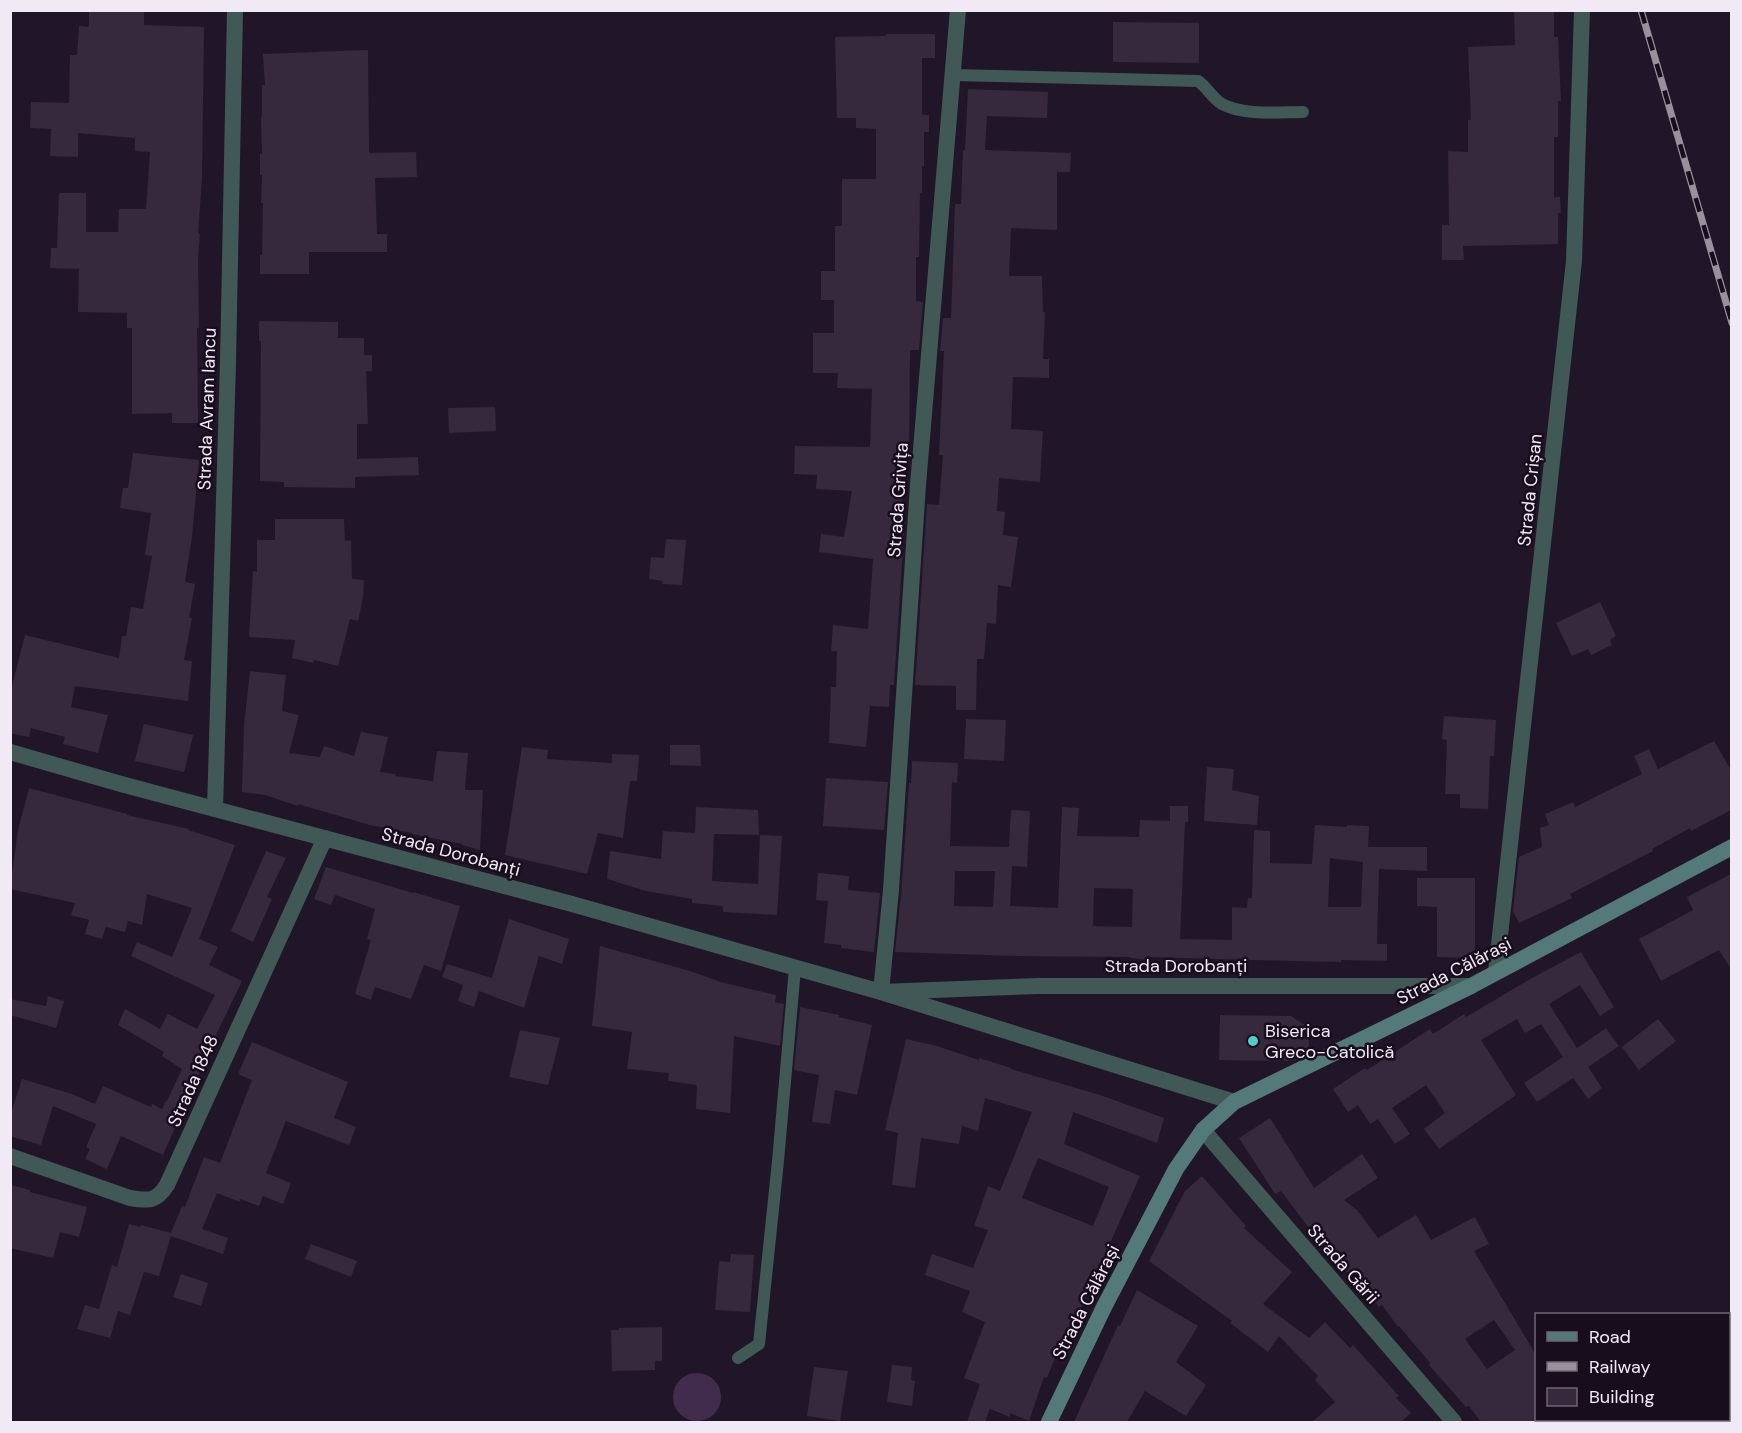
<svg xmlns="http://www.w3.org/2000/svg" width="1742" height="1433" font-family="'DM Sans',sans-serif">
  <style>
    .green { fill: #422c4d }
    .building { fill: #35293b; fill-rule: evenodd }
    .lines { fill: none; stroke-linecap: round; stroke-linejoin: round }
    .service { stroke: #405856; stroke-width: 12 }
    .minor { stroke: #405856; stroke-width: 16 }
    .secondary { stroke: #537a78; stroke-width: 16 }
    .rail-casing { stroke: #99909e; stroke-width: 7 }
    .rail { stroke: #180d1d; stroke-width: 4.5; stroke-dasharray: 14; stroke-linecap: butt }
    .poi-dot { fill: #54cdc8; stroke: #180d1d; stroke-width: 2 }
    .labels { text-anchor: middle; dominant-baseline: central; stroke-width: 5; stroke-linejoin: round; paint-order: stroke }
    .street-label { font-size: 18px; fill: #f1e9f5; stroke: #180d1d }
    .poi-label { font-size: 18px; fill: #f1e9f5; stroke: #180d1d; text-anchor: start }
  </style>
  <rect width="100%" height="100%" fill="#211627"/>
  <circle class="green" cx="697" cy="1397" r="24"/>
  <g class="building">
    <polygon points="89,10 144,10 144,25 204,27 202,178 198,234 200,234 198,259 199,328 197,328 198,423 172,423 172,413 132,414 132,328 127,328 127,313 78,312 79,269 50,268 51,248 57,248 59,193 86,193 86,232 118,232 119,209 146,209 150,152 135,151 135,138 78,133 78,157 50,156 51,129 30,128 31,102 69,103 70,55 77,55 79,26 89,27"/>
    <polygon points="1514,10 1554,10 1554,37 1558,37 1561,101 1558,101 1558,137 1554,137 1554,197 1560,197 1561,213 1558,213 1558,244 1463,246 1464,260 1442,260 1442,225 1449,225 1448,151 1468,152 1468,120 1471,120 1468,47 1515,45"/>
    <polygon points="1113,22 1199,23 1199,63 1113,62"/>
    <polygon points="886,34 935,34 935,58 922,58 922,115 929,115 929,132 924,132 924,166 922,166 922,193 920,193 919,257 916,257 916,301 923,302 919,350 910,350 909,452 906,452 902,502 906,502 894,685 890,685 889,707 870,706 866,747 829,743 831,687 836,687 837,651 831,651 833,625 868,629 873,559 819,552 821,534 844,537 852,491 816,489 817,475 794,474 795,446 870,447 872,389 837,388 838,373 813,373 813,333 834,333 834,300 821,300 821,271 835,271 835,226 842,226 842,179 876,179 876,129 856,128 856,118 837,118 835,37 886,36"/>
    <polygon points="368,50 369,153 416,152 417,177 375,178 377,234 387,234 387,252 309,252 309,274 260,274 260,255 262,255 263,203 261,203 262,175 260,175 260,154 262,154 261,117 262,117 262,85 265,85 263,54"/>
    <polygon points="968,89 1048,92 1047,118 987,116 985,150 1071,153 1070,172 1057,172 1057,230 1011,228 1009,276 1042,276 1043,312 1045,312 1043,359 1049,359 1049,378 1013,377 1011,429 1043,431 1040,482 999,478 997,511 1005,512 1003,535 1018,537 1011,587 998,585 996,624 987,623 984,659 977,659 976,710 956,710 956,686 915,685 927,504 939,505 943,455 939,455 944,351 940,351 943,318 951,318 955,204 961,204 963,150 965,150"/>
    <polygon points="259,321 338,322 338,338 364,338 364,355 372,355 372,371 366,371 368,424 357,424 357,459 418,457 419,475 355,477 355,488 284,487 284,482 260,481 261,341 259,341"/>
    <polygon points="495,407 496,431 449,433 448,408"/>
    <polygon points="133,453 199,460 192,537 185,582 195,584 189,618 192,618 184,660 192,661 188,701 75,686 71,707 108,715 98,753 63,744 65,737 31,728 29,737 10,733 10,694 25,635 119,658 122,636 126,636 131,607 143,609 152,556 145,555 151,513 120,508 123,488 128,488"/>
    <polygon points="275,519 344,519 345,541 351,540 352,579 364,580 363,597 358,621 350,619 338,666 314,660 313,663 292,658 295,640 249,637 253,571 257,572 257,540 275,540"/>
    <polygon points="666,539 686,540 682,585 662,584 663,581 649,579 651,557 664,558"/>
    <polygon points="1600,602 1616,636 1610,640 1612,645 1591,655 1588,649 1572,656 1556,623"/>
    <polygon points="250,671 286,675 282,711 299,715 289,753 320,757 324,746 354,756 361,732 388,737 380,772 396,774 395,776 433,781 437,751 468,753 465,790 483,790 480,850 462,845 462,844 412,834 412,833 370,825 298,804 298,806 265,795 242,792 244,725"/>
    <polygon points="1444,716 1496,720 1494,756 1490,756 1488,809 1460,808 1460,794 1445,794 1447,740 1442,739"/>
    <polygon points="966,719 1006,720 1004,761 964,759"/>
    <polygon points="144,724 193,735 184,772 135,761"/>
    <polygon points="1714,741 1731,770 1731,810 1691,831 1690,828 1652,849 1653,851 1570,894 1572,898 1519,923 1513,911 1519,857 1542,847 1540,828 1549,825 1545,814 1573,802 1575,807 1642,774 1634,756 1649,749 1658,769"/>
    <polygon points="670,745 700,745 701,766 670,765"/>
    <polygon points="522,747 548,750 547,759 612,763 612,754 639,755 637,781 630,781 623,838 598,833 587,874 505,855"/>
    <path d="M912 761 958 763 957 783 952 782 950 846 1009 847 1011 810 1030 811 1027 867 1012 866 1010 906 1058 908 1062 807 1079 808 1077 836 1139 837 1140 820 1170 821V806H1188V822H1185L1180 939 1232 940V907L1247 908 1248 898H1252L1254 830 1270 831V863L1312 864 1315 825 1347 827V825L1369 826 1368 847H1427V871L1379 869 1377 944H1387V961L1341 960V962L1294 961 1149 957V960L1131 958V957L1019 956 895 952 901 895 909 783H911ZM1330 858 1363 862 1361 907H1328ZM955 871H995L993 907 954 906ZM1094 888 1133 889 1132 927 1093 926Z"/>
    <polygon points="1207,767 1234,769 1232,790 1259,796 1257,825 1204,821"/>
    <polygon points="826,778 888,782 884,830 823,826"/>
    <polygon points="29,788 127,814 127,815 189,829 188,830 235,845 199,939 218,947 209,965 242,981 214,1039 163,1155 121,1136 107,1169 85,1159 90,1149 86,1147 96,1124 53,1106 41,1145 10,1136 10,1116 22,1079 72,1094 95,1104 103,1086 151,1107 152,1104 162,1109 166,1101 167,1101 182,1069 162,1056 164,1052 118,1025 125,1009 160,1029 168,1014 197,1029 215,995 131,956 137,942 172,957 192,908 147,894 142,925 128,921 125,932 106,927 102,939 85,934 89,920 71,915 75,903 10,889 18,830"/>
    <polygon points="696,807 758,810 759,835 714,834 712,881 758,884 760,835 782,836 777,915 723,912 723,906 692,903 692,899 646,891 607,879 610,851 661,859 663,831 695,833"/>
    <polygon points="266,851 286,858 267,897 272,899 253,942 231,931"/>
    <polygon points="326,867 413,893 413,892 460,906 441,971 424,965 411,999 375,987 371,1000 355,994 371,940 367,939 375,909 335,895 331,905 314,899"/>
    <polygon points="818,873 849,876 848,890 880,893 874,952 841,948 841,945 824,943 828,901 816,900"/>
    <polygon points="1731,874 1731,969 1719,950 1661,981 1639,939 1693,910 1687,897"/>
    <polygon points="1417,878 1475,878 1475,958 1437,957 1437,907 1417,906"/>
    <polygon points="509,919 569,939 562,964 539,956 524,1008 479,991 474,1007 458,1001 463,985 442,977 447,964 492,978"/>
    <polygon points="600,946 690,971 724,983 776,995 775,1002 784,1004 780,1046 734,1036 730,1113 696,1109 697,1085 668,1081 669,1073 627,1069 632,1032 592,1026"/>
    <polygon points="1581,952 1614,1007 1600,1016 1580,985 1549,1004 1577,1048 1606,1028 1619,1046 1588,1067 1602,1088 1588,1099 1573,1078 1537,1102 1524,1083 1563,1057 1541,1024 1525,1033 1517,1019 1481,1040 1516,1095 1439,1149 1424,1129 1445,1113 1426,1085 1392,1108 1410,1134 1395,1144 1378,1119 1370,1124 1358,1105 1348,1112 1333,1089 1365,1068 1367,1070 1430,1029 1433,1034 1464,1014 1466,1017 1532,978"/>
    <polygon points="48,996 64,1001 56,1028 10,1015 10,999 46,1006"/>
    <polygon points="800,1007 839,1015 839,1017 872,1025 857,1095 835,1090 830,1124 812,1122 819,1075 794,1070"/>
    <polygon points="1220,1015 1291,1016 1309,1028 1309,1051 1293,1061 1219,1060"/>
    <polygon points="1658,1019 1676,1041 1639,1070 1622,1047"/>
    <polygon points="520,1030 560,1038 548,1085 509,1077"/>
    <path d="M906 1039 937 1046 979 1060V1058L1011 1068V1069L1100 1095 1164 1118 1157 1143 1073 1112 1064 1144 1140 1176 1069 1335 1065 1333 1047 1378 1044 1377 1029 1421 1010 1413V1417L990 1409 985 1422H967L980 1384 964 1378 985 1322 962 1312 970 1291 925 1275 932 1254 973 1268 988 1230 974 1226 988 1186 1000 1191 1032 1112 985 1098 978 1131 962 1126 959 1144 921 1138 915 1188 892 1185 898 1133 885 1130ZM1038 1158 1109 1187 1093 1226 1022 1198Z"/>
    <polygon points="252,1042 348,1082 334,1118 356,1127 349,1145 286,1121 266,1173 291,1183 283,1204 263,1196 259,1206 240,1199 240,1202 217,1193 202,1229 228,1238 223,1254 171,1236 159,1276 144,1272 130,1315 118,1311 110,1338 77,1329 85,1305 99,1309 112,1265 117,1267 129,1224 140,1227 141,1225 171,1233 182,1206 185,1207 204,1157 220,1163 252,1080 238,1074"/>
    <path d="M1270 1118 1314 1188 1362 1154 1378 1178 1344 1200 1357 1210 1378 1238 1416 1215 1431 1240 1475 1217 1489 1244 1474 1251 1536 1355V1419H1549L1552 1422H1481L1469 1406 1466 1407 1429 1365 1430 1363 1399 1326 1398 1327 1382 1305 1379 1307 1356 1276 1352 1279 1334 1254 1332 1256 1321 1244 1281 1191 1275 1194 1239 1138ZM1494 1320 1515 1350 1487 1369 1465 1339Z"/>
    <polygon points="1202,1176 1246,1226 1244,1228 1292,1272 1263,1304 1309,1338 1325,1322 1350,1348 1353,1345 1399,1396 1396,1398 1411,1413 1401,1422 1312,1422 1335,1402 1315,1380 1318,1376 1279,1336 1268,1352 1230,1323 1232,1321 1149,1261 1185,1191"/>
    <polygon points="10,1185 30,1190 30,1192 87,1207 79,1237 60,1232 53,1258 10,1248"/>
    <polygon points="311,1244 357,1261 351,1277 305,1259"/>
    <polygon points="731,1254 754,1255 750,1312 715,1310 719,1261 730,1262"/>
    <polygon points="181,1274 208,1283 201,1306 173,1297"/>
    <polygon points="1137,1290 1198,1326 1176,1362 1206,1385 1186,1416 1145,1391 1127,1422 1074,1422 1118,1325 1120,1326"/>
    <polygon points="662,1327 662,1361 655,1361 655,1370 612,1371 611,1330 619,1330 619,1328"/>
    <polygon points="892,1365 912,1367 911,1380 915,1381 912,1406 887,1402"/>
    <polygon points="814,1367 848,1371 840,1421 807,1416"/>
  </g>
  <g class="lines">
    <g class="service">
      <path d="M952 75 1198 81C1208 88 1212 98 1222 104 1244 116 1279 112 1303 112"/>
      <polyline points="738,1358 759,1344 778,1161 795,968"/>
    </g>
    <g class="minor">
      <polyline points="958,10 918,485 891,890 881,992 1038,986 1471,986"/>
      <polyline points="10,752 121,784 572,904 881,992 1234,1102"/>
      <polyline points="215,809 228,362 235,10"/>
      <polyline points="1496,972 1574,261 1582,10"/>
      <polyline points="1203,1130 1454,1422"/>
      <path d="M10 1156 130 1198C149 1201 156 1202 167 1185L325 838"/>
    </g>
    <polyline class="secondary" points="1049,1422 1104,1307 1176,1169 1203,1130 1234,1102 1471,986 1732,847"/>
    <defs>
      <polyline id="rail" points="1641,10 1732,323"/>
    </defs>
    <use href="#rail" class="rail-casing"/>
    <use href="#rail" class="rail"/>
  </g>
  <circle class="poi-dot" cx="1253" cy="1041" r="6"/>
  <g class="labels">
    <g class="street-label">
      <text transform="translate(207 409) rotate(-88)">Strada Avram Iancu</text>
      <text transform="translate(1530 490) rotate(-84)">Strada Crișan</text>
      <text transform="translate(898 500) rotate(-86)">Strada Grivița</text>
      <text transform="translate(451 852) rotate(15)">Strada Dorobanți</text>
      <text x="1176" y="966">Strada Dorobanți</text>
      <text transform="translate(1454 971) rotate(-27)">Strada Călărași</text>
      <text transform="translate(193 1081) rotate(-66)">Strada 1848</text>
      <text transform="translate(1343 1264) rotate(49)">Strada Gării</text>
      <text transform="translate(1086 1302) rotate(-63)">Strada Călărași</text>
    </g>
    <g class="poi-label">
      <text x="1265" y="1031">Biserica<tspan x="1265" dy="21">Greco-Catolică</tspan></text>
    </g>
  </g>
  <rect width="1742" height="1433" fill="none" stroke="#f1e9f5" stroke-width="24"/>
  <rect x="1535" y="1313" width="195" height="108" fill="#180d1d" stroke="#6f6573" stroke-width="1.5"/>
  <rect x="1547" y="1332" width="30" height="9" fill="#537a78" stroke="#6f6573" stroke-width="1.5"/>
  <text x="1589" y="1343" font-size="18" fill="#f1e9f5">Road</text>
  <rect x="1547" y="1362" width="30" height="9" fill="#99909e" stroke="#6f6573" stroke-width="1.5"/>
  <text x="1589" y="1373" font-size="18" fill="#f1e9f5">Railway</text>
  <rect x="1547" y="1388" width="30" height="18" fill="#35293b" stroke="#6f6573" stroke-width="1.5"/>
  <text x="1589" y="1403" font-size="18" fill="#f1e9f5">Building</text>
</svg>
